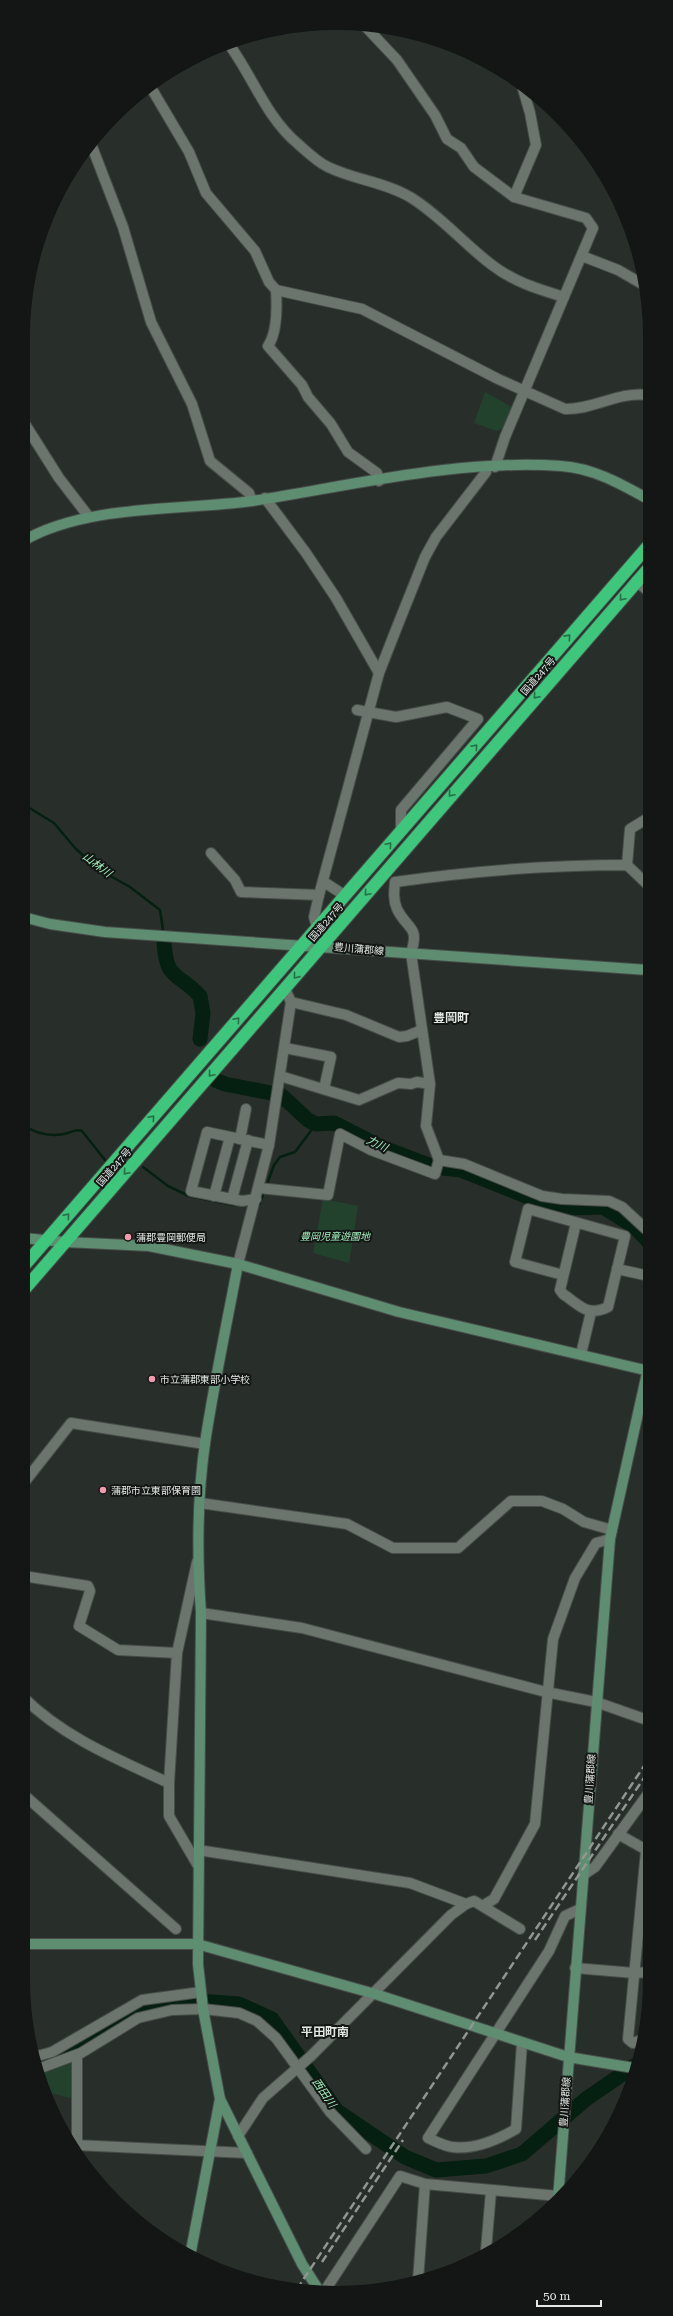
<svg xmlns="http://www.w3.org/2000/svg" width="673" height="2316" font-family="'Roboto Serif','Noto Sans JP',serif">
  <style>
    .green { fill: #23422e }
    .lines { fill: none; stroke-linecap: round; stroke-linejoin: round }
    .stream { stroke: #052010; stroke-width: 2.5 }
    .river { stroke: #052010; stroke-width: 15 }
    .street-casing { stroke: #474d49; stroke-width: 12 }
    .secondary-casing { stroke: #474d49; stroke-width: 12 }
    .highway-casing { stroke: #474d49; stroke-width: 14 }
    .street { stroke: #6c746e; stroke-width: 10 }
    .secondary { stroke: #5e8d72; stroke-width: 10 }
    .highway { stroke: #3ec67c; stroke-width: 12 }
    .rail { stroke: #909692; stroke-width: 2.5; stroke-dasharray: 8 4; stroke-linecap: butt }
    .oneway { stroke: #286e48 }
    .poi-dot { fill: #f29aae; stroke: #131614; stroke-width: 1.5 }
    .labels { text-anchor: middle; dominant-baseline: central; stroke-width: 4; stroke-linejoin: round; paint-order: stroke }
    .street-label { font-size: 10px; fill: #e3e8e5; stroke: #131614 }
    .park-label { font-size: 10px; font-style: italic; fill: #a1f0bc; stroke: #131614 }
    .poi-label { font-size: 10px; fill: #e3e8e5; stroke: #131614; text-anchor: start }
    .water-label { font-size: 11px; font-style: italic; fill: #a2f1bd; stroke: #131614 }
    .quarter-label { font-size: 12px; font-weight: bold; fill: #e3e8e5; stroke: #131614 }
  </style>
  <rect width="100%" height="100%" fill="#282f2a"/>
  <g class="green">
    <polygon points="485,392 513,408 506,427 497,431 474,423"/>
    <polygon points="323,1199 358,1206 349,1263 313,1253"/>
    <polygon points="77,2055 77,2100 47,2092 38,2069"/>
  </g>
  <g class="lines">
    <g class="stream">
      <polyline points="23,804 54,823 75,848 98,869 130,887 160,910 163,930"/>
      <path d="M23 1125C35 1133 49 1137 64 1134 71 1133 75 1128 82 1131L105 1160"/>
      <polyline points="143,1167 168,1186 189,1196 234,1205"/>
      <polyline points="266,1187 274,1165 280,1157 295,1152 316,1124"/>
      <polyline points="255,1205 259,1205 264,1192"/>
    </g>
    <g class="river">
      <path d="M164 942C166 981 178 972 200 996L203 1013 200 1039"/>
      <polyline points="215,1080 225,1084 281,1095 308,1120 316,1124 334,1123 381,1147 434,1167 461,1170 543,1203 570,1208 603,1207 634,1226 649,1242"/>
      <polyline points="36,2064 58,2057 80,2046 134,2012 185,2000 239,2004 272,2019 337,2111 405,2157 436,2170 486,2166 522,2154 586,2099 634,2066"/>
    </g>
    <defs>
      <g id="street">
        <polyline points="365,26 397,60 435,115 447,139 461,148 474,167 514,197 586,218 593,228 505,437 495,467"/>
        <path d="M228 43C252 75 266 117 297 143 306 151 317 162 328 167 355 180 385 182 410 197 441 216 464 244 492 265 514 282 538 289 564 297"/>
        <path d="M150 86 189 152 206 193 255 251 269 282 276 290 362 309 498 379 565 409C593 410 619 391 648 395"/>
        <polyline points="91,144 123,227 151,322 192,404 210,461 249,493 252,501"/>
        <polyline points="514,197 536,145 530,113 523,89"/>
        <polyline points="582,256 618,270 644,285"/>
        <path d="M276 290C277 306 277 333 268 346L302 385 308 397 331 424 348 452 377 473 379 481"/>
        <polyline points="23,421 59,478 89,517"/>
        <polyline points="265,498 306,553 336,598 379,673"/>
        <polyline points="636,581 648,591"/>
        <polyline points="357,710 396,717 447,707 478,719 401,810 401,830"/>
        <polyline points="211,853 235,880 241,892 319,895"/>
        <polyline points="627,865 630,829 648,818"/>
        <polyline points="324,882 344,895"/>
        <polyline points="317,927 314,917 319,895 379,673 397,627 425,557 436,537 486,472 485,467"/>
        <polyline points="291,1002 346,1015 399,1037 407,1036 422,1030"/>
        <polyline points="285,1048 331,1057 324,1089"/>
        <polyline points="280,1076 359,1100 398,1083 411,1084 417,1082 430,1084"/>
        <polyline points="240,1139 246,1109"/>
        <path d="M439 1160 426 1126 430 1084 411 953C420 925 407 930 397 909 393 900 394 891 395 882 472 871 549 865 627 865L648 885"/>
        <polyline points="259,1188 328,1195 340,1134 371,1150 435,1174 439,1160 464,1164 542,1196 562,1199 609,1201 622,1207 649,1232"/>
        <polyline points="214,1196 230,1137"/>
        <polyline points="232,1199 248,1140"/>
        <polyline points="256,1199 242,1201 191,1191 207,1132 269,1145"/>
        <polyline points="238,1264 269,1145 291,1002 285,989"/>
        <polyline points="617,1269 649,1276"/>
        <path d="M563 1275 515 1262 528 1209 625 1236 608 1307C587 1317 581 1306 563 1294L560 1290 576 1223"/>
        <polyline points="581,1354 591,1312"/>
        <polyline points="23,1484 71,1423 205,1444"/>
        <polyline points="200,1503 347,1524 393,1548 458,1548 511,1501 542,1501 563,1509 584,1522 612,1530"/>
        <polyline points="197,1562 177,1653 169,1783 169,1816 197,1864"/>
        <polyline points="23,1576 88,1586 90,1591 79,1626 118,1650 177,1653"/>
        <polyline points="201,1613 302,1628 546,1692 596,1702 650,1721"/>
        <path d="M23 1697C63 1737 117 1759 169 1783"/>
        <polyline points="23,1794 176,1929"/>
        <polyline points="618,1834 650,1852"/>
        <polyline points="198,1850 410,1883 466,1904"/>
        <polyline points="583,1875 595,1867 650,1791"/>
        <polyline points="484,1905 494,1899 535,1824 553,1639 575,1578 596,1543 610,1539"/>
        <polyline points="575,1968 634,1973 650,1972"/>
        <polyline points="644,2039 633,2043 628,2039 646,1851"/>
        <path d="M522 2043 516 2129C497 2140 474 2150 452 2147 444 2146 435 2141 428 2138L549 1951 565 1916 580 1909"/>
        <polyline points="77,2055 77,2145"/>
        <polyline points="34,2057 52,2052 142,2000 201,1992"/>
        <polyline points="38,2069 81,2053 138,2018 172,2010 203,2009 239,2013 257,2021 276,2038 330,2112 366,2149"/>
        <polyline points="238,2136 263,2098 311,2056 451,1915 466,1904 474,1901 520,1929"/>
        <polyline points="75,2145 247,2153"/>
        <polyline points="486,2250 491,2191"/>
        <polyline points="418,2281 425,2184"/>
        <polyline points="324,2292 400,2176 425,2184 559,2196"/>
      </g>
      <g id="secondary">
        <path d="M23 541C87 504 180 511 252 501 354 485 458 459 561 466 593 468 621 484 648 499"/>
        <polyline points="23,917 50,924 105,932 648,970"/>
        <polyline points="23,1238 65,1242 149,1246 238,1264 399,1312 649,1371"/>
        <path d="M238 1264C227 1323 214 1383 205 1443 197 1499 197 1557 201 1613L198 1964 203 2009 220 2099 302 2264 320 2292"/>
        <polyline points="23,1944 197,1944 375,1994 568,2057 634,2068"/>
        <polyline points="558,2199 610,1539 649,1364"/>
        <polyline points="190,2256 220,2099"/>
      </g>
      <g id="highway">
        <polyline points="23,1267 648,546"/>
        <polyline points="23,1291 648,569"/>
      </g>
    </defs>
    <use href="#street" class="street-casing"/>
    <use href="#secondary" class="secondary-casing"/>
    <use href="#highway" class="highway-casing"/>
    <use href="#street" class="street"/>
    <use href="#secondary" class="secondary"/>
    <use href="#highway" class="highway"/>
    <g class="rail">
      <polyline points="535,1940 650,1769"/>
      <polyline points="322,2262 403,2140"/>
      <polyline points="297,2289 650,1757"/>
    </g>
  </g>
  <defs><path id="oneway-chevron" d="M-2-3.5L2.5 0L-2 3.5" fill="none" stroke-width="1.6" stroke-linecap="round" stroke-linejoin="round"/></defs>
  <g class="oneway">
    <use href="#oneway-chevron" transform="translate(622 598) rotate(131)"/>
    <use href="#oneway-chevron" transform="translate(568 637) rotate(-48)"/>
    <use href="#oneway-chevron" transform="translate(536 696) rotate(131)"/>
    <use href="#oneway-chevron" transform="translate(475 747) rotate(-49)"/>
    <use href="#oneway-chevron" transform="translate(451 794) rotate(131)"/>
    <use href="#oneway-chevron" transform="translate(389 845) rotate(-49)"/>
    <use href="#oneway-chevron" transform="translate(367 893) rotate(131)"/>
    <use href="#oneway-chevron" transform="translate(296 976) rotate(129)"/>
    <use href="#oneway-chevron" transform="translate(237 1020) rotate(-49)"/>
    <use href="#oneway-chevron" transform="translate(211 1074) rotate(131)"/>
    <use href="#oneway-chevron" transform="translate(152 1118) rotate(-49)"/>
    <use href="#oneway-chevron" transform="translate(126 1172) rotate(131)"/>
    <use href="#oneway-chevron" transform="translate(67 1216) rotate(-49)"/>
  </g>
  <g class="poi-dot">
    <circle cx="128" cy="1237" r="4"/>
    <circle cx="152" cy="1379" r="4"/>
    <circle cx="103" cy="1490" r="4"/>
  </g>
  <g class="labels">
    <g class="street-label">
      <text transform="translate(538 676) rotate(-49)">国道247号</text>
      <text transform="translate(326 922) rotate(-49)">国道247号</text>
      <text transform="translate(359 949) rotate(5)">豊川蒲郡線</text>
      <text transform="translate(114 1167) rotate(-49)">国道247号</text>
      <text transform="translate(590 1779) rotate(-86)">豊川蒲郡線</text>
      <text transform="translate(565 2102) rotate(-86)">豊川蒲郡線</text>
    </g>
    <g class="park-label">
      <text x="335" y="1236">豊岡児童遊園地</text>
    </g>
    <g class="poi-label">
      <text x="136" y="1237">蒲郡豊岡郵便局</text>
      <text x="160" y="1379">市立蒲郡東部小学校</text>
      <text x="111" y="1490">蒲郡市立東部保育園</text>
    </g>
    <g class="water-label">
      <text transform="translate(97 865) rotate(37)">山林川</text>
      <text transform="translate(377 1144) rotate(25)">力川</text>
      <text transform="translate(324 2093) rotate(55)">西田川</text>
    </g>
    <g class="quarter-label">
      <text x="451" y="1018">豊岡町</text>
      <text x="325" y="2032">平田町南</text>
    </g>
  </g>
  <path d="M0 0H673V2316H0ZM336 30H337A306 306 0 0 1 643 336V1980A306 306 0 0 1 337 2286H336A306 306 0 0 1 30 1980V336A306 306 0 0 1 336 30Z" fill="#131614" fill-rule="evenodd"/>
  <path d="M537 2300v6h64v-6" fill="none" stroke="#e3e8e5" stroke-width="2"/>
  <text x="543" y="2300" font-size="12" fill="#e3e8e5" stroke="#131614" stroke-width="3" paint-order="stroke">50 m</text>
</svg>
